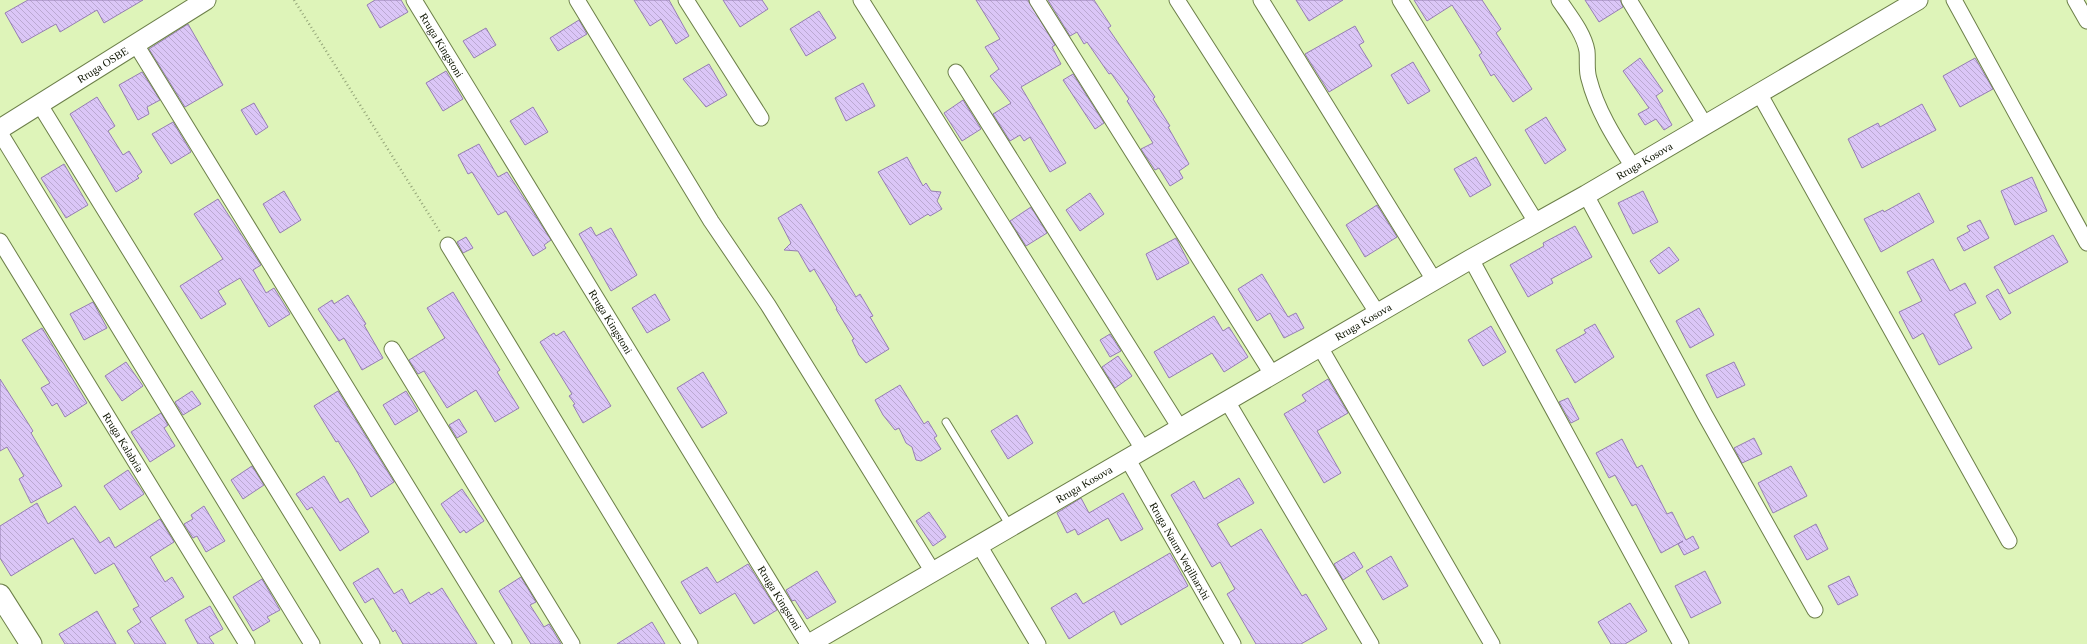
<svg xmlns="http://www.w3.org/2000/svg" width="2087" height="644" font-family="Georgia,serif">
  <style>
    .building { fill: url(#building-back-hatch); stroke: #957eb2 }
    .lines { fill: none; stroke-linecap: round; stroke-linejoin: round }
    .service-casing { stroke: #6c7f49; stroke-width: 9 }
    .minor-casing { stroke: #6c7f49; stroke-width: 17 }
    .tertiary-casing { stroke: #6c7f49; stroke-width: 21 }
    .secondary-casing { stroke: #6c7f49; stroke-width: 23 }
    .path { stroke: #94a578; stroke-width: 2.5; stroke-dasharray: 1 3; stroke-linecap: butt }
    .service { stroke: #fff; stroke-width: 7 }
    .minor { stroke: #fff; stroke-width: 15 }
    .tertiary { stroke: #fff; stroke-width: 19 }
    .secondary { stroke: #fff; stroke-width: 21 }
    .labels { text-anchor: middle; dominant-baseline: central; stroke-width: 3; stroke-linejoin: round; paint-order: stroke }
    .street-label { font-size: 11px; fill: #0d1401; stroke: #f0fedb }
  </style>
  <defs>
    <pattern id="building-back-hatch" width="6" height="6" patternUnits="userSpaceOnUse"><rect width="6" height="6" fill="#dbc6f7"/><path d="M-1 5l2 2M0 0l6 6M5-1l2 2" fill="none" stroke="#bba9d2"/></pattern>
  </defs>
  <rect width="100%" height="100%" fill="#def4b9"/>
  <g class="building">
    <polygon points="28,0 143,0 104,23 97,10 60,32 56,24 22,43 5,13"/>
    <polygon points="375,0 401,0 408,12 380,28 367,5"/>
    <polygon points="634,0 669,0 689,36 676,44 661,19 650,26"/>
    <polygon points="723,0 762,0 768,9 740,27"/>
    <polygon points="976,0 1028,0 1055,45 1052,47 1061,64 1021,87 1066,163 1050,172 1030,137 1024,141 1020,135 1010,141 993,114 1011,103 990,76 999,69 985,47 1000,39"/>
    <polygon points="1048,0 1094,0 1111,26 1108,28 1155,97 1153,99 1170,126 1168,127 1189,164 1179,171 1183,178 1170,186 1159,168 1155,170 1141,149 1153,143 1127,101 1129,99 1111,73 1109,74 1087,42 1084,44 1077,32 1070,36"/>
    <polygon points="1296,0 1343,0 1309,21"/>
    <polygon points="1414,0 1482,0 1501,29 1496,33 1532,89 1513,102 1494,74 1491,76 1479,55 1482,53 1452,5 1427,21"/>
    <polygon points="1585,0 1620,0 1623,7 1599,22"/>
    <polygon points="819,11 836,38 806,56 790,29"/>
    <polygon points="579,20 587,34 558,51 550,38"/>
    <polygon points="188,24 223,85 185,107 149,49"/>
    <polygon points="1355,26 1364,42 1359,45 1372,66 1329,92 1305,54"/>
    <polygon points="486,28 496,45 474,58 463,41"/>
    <polygon points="1640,58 1663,91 1656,96 1672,125 1664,130 1656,119 1645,125 1638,114 1649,108 1623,71"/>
    <polygon points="1975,58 1993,89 1960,107 1943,76"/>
    <polygon points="1413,62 1430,91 1408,104 1391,75"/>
    <polygon points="709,64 727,95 706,107 683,79"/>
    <polygon points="446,71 463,99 443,111 426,83"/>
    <polygon points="142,72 160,100 147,107 149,114 138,120 119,85"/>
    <polygon points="1073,74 1104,123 1095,129 1063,80"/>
    <polygon points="863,83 875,106 846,121 835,98"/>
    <polygon points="97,97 115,126 108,131 123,155 129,151 142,172 137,176 139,178 116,192 70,114"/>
    <polygon points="963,100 981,129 962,141 944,113"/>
    <polygon points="254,103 268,127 256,135 241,110"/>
    <polygon points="1922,104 1936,130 1862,168 1848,139 1878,123 1880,127"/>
    <polygon points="533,107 548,132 525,145 510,121"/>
    <polygon points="1546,117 1566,150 1545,164 1525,130"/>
    <polygon points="173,122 191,152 171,164 152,134"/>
    <polygon points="479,144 498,177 507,172 551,240 544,245 546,248 533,256 506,211 498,215 472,172 468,174 458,155"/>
    <polygon points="907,157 923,186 926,183 931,191 941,192 937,201 942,209 930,216 928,214 910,225 878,172"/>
    <polygon points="1476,157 1491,185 1470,197 1454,169"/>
    <polygon points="64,164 88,205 66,218 41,178"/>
    <polygon points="2032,177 2047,211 2015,225 2001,191"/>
    <polygon points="284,191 301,220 280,233 263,204"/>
    <polygon points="1643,191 1658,222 1633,234 1618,203"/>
    <polygon points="1090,193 1104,214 1080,231 1066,210"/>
    <polygon points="1919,193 1934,222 1881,252 1864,219 1883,210 1884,212"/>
    <polygon points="218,199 261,265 253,270 266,293 274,288 290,314 269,327 240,278 218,291 226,304 201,319 180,286 223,259 194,214"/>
    <polygon points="801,204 856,297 860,294 873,316 870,317 889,349 866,363 859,355 852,340 854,339 836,309 837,308 814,269 810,272 798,251 784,250 791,243 778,218"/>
    <polygon points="1377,205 1397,237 1365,257 1346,225"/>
    <polygon points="1031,207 1047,233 1026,246 1010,221"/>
    <polygon points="1980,220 1989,238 1964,251 1957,238 1970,231 1967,226"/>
    <polygon points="1575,226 1592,257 1551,279 1553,283 1528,297 1510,265 1544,246 1543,243"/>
    <polygon points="591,227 596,236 611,228 637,275 611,291 579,234"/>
    <polygon points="2053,235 2068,262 2009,294 1994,267"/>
    <polygon points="466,237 473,248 463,253 457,242"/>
    <polygon points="1176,238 1189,263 1157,280 1146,254"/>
    <polygon points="1669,247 1679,260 1659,274 1650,261"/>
    <polygon points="1933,259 1950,291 1965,283 1976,303 1954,314 1972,348 1939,365 1923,333 1913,339 1899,312 1922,301 1907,272"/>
    <polygon points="1262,274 1288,317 1296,313 1304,328 1284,338 1270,313 1257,321 1238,289"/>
    <polygon points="1998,289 2011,313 2000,320 1986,296"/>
    <polygon points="453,292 500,370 497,372 519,408 495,422 476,390 447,408 424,371 418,374 409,360 445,338 427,308"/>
    <polygon points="655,294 670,320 647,333 632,308"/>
    <polygon points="348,295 366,324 364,325 383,358 362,370 344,338 339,341 318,309 332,300 334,304"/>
    <polygon points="93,302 107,328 84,340 70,314"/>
    <polygon points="1699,308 1714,335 1690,348 1676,321"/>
    <polygon points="1214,316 1223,331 1229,327 1248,357 1224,372 1212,353 1169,378 1154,352"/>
    <polygon points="1595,324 1614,357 1575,383 1556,350 1586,333 1584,330"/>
    <polygon points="1491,326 1506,352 1483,366 1468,340"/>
    <polygon points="42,328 87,403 65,417 57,403 52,406 41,388 50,383 22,340"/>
    <polygon points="564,331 611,406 583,423 573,405 575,404 569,396 572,394 540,342 554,333 556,336"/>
    <polygon points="1110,334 1121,351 1110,357 1100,340"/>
    <polygon points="1118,356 1132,376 1115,388 1102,367"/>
    <polygon points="126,362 143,386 122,401 105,376"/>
    <polygon points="1734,362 1745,385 1717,398 1706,375"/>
    <polygon points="703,372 727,413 702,428 677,388"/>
    <polygon points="0,379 33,431 31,433 62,486 31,503 19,479 24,476 7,447 0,451"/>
    <polygon points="1328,379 1348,413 1317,431 1341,473 1324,483 1284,414 1306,401 1302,395"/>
    <polygon points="900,385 924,424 928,421 937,436 934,438 941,449 921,461 916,460 912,447 906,443 899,428 895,430 883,415 875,400"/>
    <polygon points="192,391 201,404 183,415 175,402"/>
    <polygon points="338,391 394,482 371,497 356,470 338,441 336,442 314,406"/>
    <polygon points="406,391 418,411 395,425 383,405"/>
    <polygon points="1568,398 1579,419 1571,423 1559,402"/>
    <polygon points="161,413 168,425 164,428 175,446 150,462 131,432"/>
    <polygon points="1017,415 1033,443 1008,459 991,431"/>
    <polygon points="459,419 467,432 457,438 449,425"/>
    <polygon points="1754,438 1762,454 1742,463 1734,448"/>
    <polygon points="1622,439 1637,468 1642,465 1667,514 1672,512 1686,540 1693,536 1699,548 1684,555 1678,544 1683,541 1661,553 1636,504 1632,506 1615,475 1609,478 1596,453"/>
    <polygon points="252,466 264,485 243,499 231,480"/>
    <polygon points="1791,466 1807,496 1773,513 1758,483"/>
    <polygon points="128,470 144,494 120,510 104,486"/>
    <polygon points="324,476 340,503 348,498 369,532 340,551 312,507 307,510 296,494"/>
    <polygon points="1239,478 1254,503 1217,524 1231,547 1261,529 1302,596 1306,594 1327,629 1301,644 1256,644 1227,594 1235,589 1220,562 1212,567 1171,495 1194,481 1204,499"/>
    <polygon points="462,489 484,521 466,533 464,530 460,533 441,504"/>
    <polygon points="1123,493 1143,529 1121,541 1108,518 1078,535 1075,529 1067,533 1057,513 1081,498 1089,513"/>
    <polygon points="37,503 48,524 75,506 100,543 109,537 115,548 160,519 174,542 150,557 165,582 172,577 184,597 150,618 166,644 135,644 127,631 141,622 133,609 139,606 114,563 95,574 73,538 11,576 0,558 0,526"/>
    <polygon points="204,506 225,541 206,552 197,536 193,538 184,524 193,519 191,515"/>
    <polygon points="929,512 946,537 933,546 916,521"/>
    <polygon points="1816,524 1828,549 1807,560 1794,536"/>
    <polygon points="1354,552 1363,567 1343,580 1334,564"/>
    <polygon points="1170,553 1188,586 1121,625 1114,611 1069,639 1051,608 1076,593 1083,604"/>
    <polygon points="1391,556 1408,586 1383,600 1366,571"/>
    <polygon points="748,564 777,610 754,624 735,593 700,614 681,582 707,567 717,583"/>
    <polygon points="378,568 394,594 402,589 410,604 429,592 431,595 442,588 477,644 403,644 395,630 393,632 373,598 365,603 353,583"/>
    <polygon points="817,571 836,602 807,619 795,600 792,601 786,590"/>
    <polygon points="1705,571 1721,603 1691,618 1675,586"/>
    <polygon points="1849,576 1858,595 1838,605 1828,586"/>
    <polygon points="521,577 536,602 530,605 544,627 549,624 561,644 531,644 499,591"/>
    <polygon points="262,579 280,610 267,617 270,621 253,631 233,597"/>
    <polygon points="1630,603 1647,631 1625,644 1611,644 1598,622"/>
    <polygon points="210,606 223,629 209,637 214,644 198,644 185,620"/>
    <polygon points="97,611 116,644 65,644 59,634"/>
    <polygon points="652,622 665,644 617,644"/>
  </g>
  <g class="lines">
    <defs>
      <polyline id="service" points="946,422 1010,526"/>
      <g id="minor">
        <path id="s1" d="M414 0 808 644"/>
        <polyline points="577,0 711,221 768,305 933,572"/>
        <polyline points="686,0 761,118"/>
        <polyline points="861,0 1143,449"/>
        <polyline points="1037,0 1272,374"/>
        <polyline points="1177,0 1378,314"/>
        <polyline points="1261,0 1434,280"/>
        <polyline points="1400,0 1536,222"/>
        <path d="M1559 0C1569 15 1584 33 1587 51 1588 60 1586 70 1589 79 1597 111 1616 140 1633 167"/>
        <polyline points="1629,0 1705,125"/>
        <polyline points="1954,0 2087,243"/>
        <polyline points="2075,0 2087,21"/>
        <polyline points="135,43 504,644"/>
        <polyline points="956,72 1180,428"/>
        <polyline points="1759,93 2009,541"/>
        <polyline points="40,105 372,644"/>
        <polyline points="0,133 312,644"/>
        <polyline points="1586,195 1705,415 1815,610"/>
        <path id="s2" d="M0 241 247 644"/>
        <polyline points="448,245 690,644"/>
        <polyline points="1471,259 1681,644"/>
        <polyline points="1320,347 1492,644"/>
        <polyline points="392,349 572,644"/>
        <polyline points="1227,401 1371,644"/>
        <path id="s3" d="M1127 458 1233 644"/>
        <polyline points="979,545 1038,644"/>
      </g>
      <g id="tertiary">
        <path id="s4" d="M0 129 206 0"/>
        <path id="s5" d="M809 644 1471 259 1586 195 1918 0"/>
      </g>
      <polyline id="secondary" points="0,595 31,644"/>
    </defs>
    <use href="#service" class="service-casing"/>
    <use href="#minor" class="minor-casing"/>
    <use href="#tertiary" class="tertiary-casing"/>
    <use href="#secondary" class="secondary-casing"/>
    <polyline class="path" points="294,0 440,232"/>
    <use href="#service" class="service"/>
    <use href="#minor" class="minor"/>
    <use href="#tertiary" class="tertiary"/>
    <use href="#secondary" class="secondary"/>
  </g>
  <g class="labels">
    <g class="street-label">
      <text stroke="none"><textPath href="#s1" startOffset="53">Rruga Kingstoni</textPath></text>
      <text stroke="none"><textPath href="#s4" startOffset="121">Rruga OSBE</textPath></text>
      <text stroke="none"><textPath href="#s5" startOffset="965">Rruga Kosova</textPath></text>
      <text stroke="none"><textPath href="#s1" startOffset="377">Rruga Kingstoni</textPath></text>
      <text stroke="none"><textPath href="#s5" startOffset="641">Rruga Kosova</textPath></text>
      <text stroke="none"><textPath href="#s2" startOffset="236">Rruga Kalabria</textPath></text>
      <text stroke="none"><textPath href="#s5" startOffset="318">Rruga Kosova</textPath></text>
      <text stroke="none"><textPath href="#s3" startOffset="107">Rruga Naum Veqilharxhi</textPath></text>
      <text stroke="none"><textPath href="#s1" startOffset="701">Rruga Kingstoni</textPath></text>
    </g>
  </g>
</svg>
